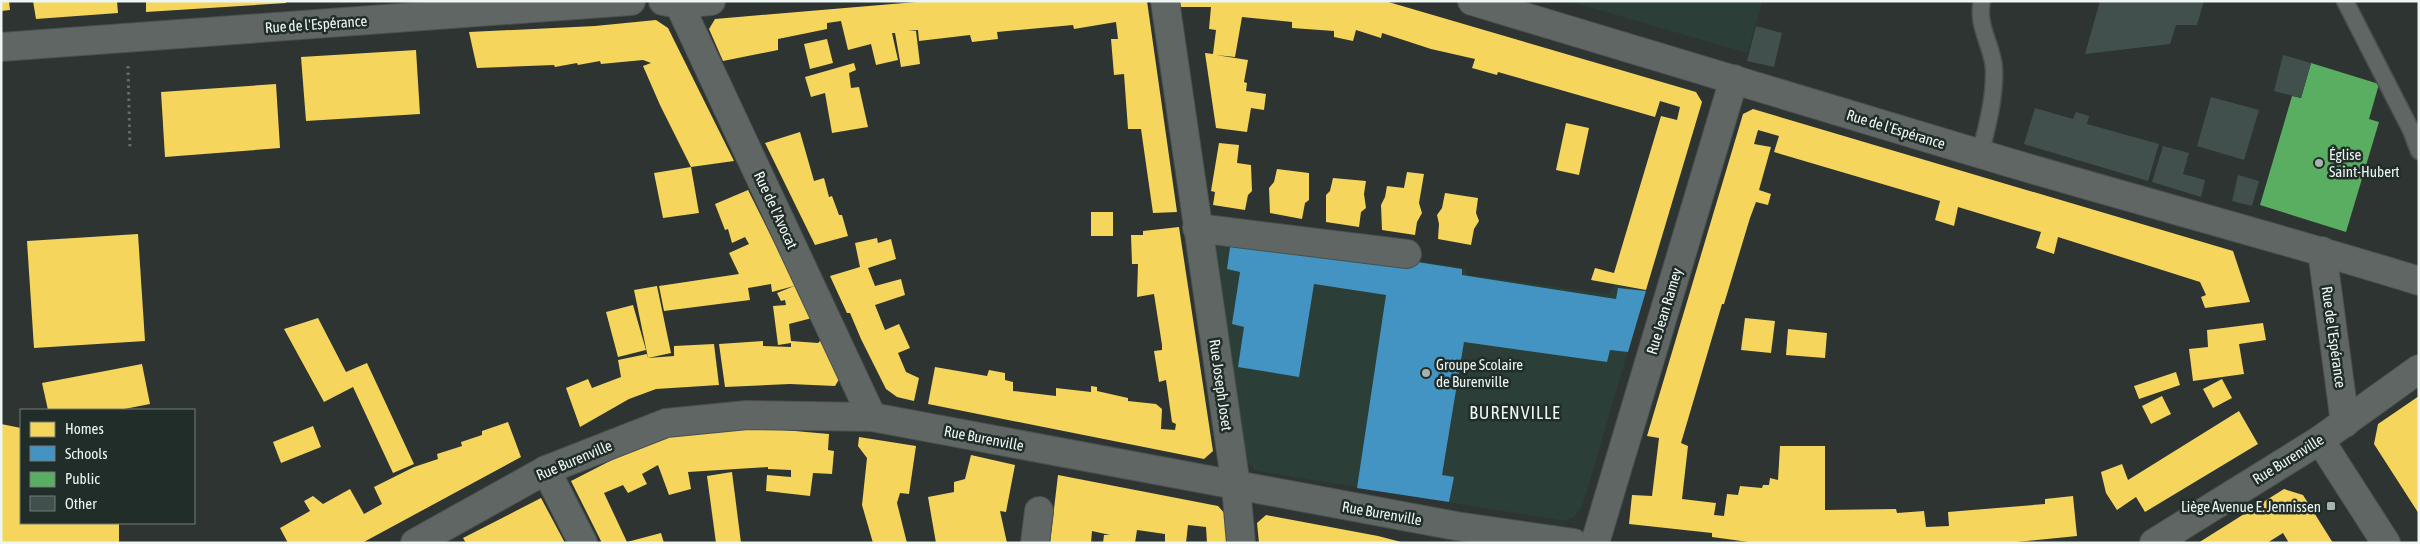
<svg xmlns="http://www.w3.org/2000/svg" width="2420" height="544" font-family="'Asap Condensed',sans-serif">
  <style>
    .built { fill: #2b3e37 }
    .homes { fill: #f6d55c }
    .schools { fill: #4393c3 }
    .public { fill: #5aae61 }
    .building { fill: #41504c }
    .lines { fill: none; stroke-linecap: round; stroke-linejoin: round }
    .service-casing { stroke: #49504d; stroke-width: 19 }
    .minor-casing { stroke: #49504d; stroke-width: 30 }
    .path { stroke: #666b69; stroke-width: 3; stroke-dasharray: 2.5 4; stroke-linecap: butt }
    .service { stroke: #606664; stroke-width: 16 }
    .minor { stroke: #606664; stroke-width: 28 }
    .poi-dot { fill: #aab2af; stroke: #202d28; stroke-width: 2 }
    .labels { text-anchor: middle; dominant-baseline: central; stroke-width: 5; stroke-linejoin: round; paint-order: stroke }
    .street-label { font-size: 15px; fill: #eef6f3; stroke: #202d28 }
    .poi-label { font-size: 15px; fill: #eef6f3; stroke: #202d28; text-anchor: start }
    .quarter-label { font-size: 18px; letter-spacing: 1px; fill: #eef6f3; stroke: #202d28 }
  </style>
  <rect width="100%" height="100%" fill="#2d3431"/>
  <g class="built">
    <polygon points="1568,1 1763,1 1747,53"/>
    <polygon points="1212,240 1398,258 1465,268 1468,275 1608,294 1614,285 1646,291 1582,507 1574,517 1565,521 1257,471 1245,461"/>
  </g>
  <g class="homes">
    <polygon points="1,1 9,1 10,10 1,11"/>
    <polygon points="33,1 117,1 118,13 36,19"/>
    <polygon points="146,1 286,1 286,3 146,12"/>
    <polygon points="928,1 1147,1 1177,212 1153,213 1141,129 1128,129 1124,74 1114,75 1111,39 1118,39 1116,22 1074,29 1073,25 997,32 998,39 972,42 970,35 919,41 918,30 908,31 916,31 920,64 901,67 895,33 892,33 898,60 876,65 871,44 848,50 841,21 827,23 827,29 778,39 778,50 723,61 709,29 715,19"/>
    <polygon points="1177,1 1385,1 1696,92 1702,102 1646,290 1591,280 1595,268 1614,273 1661,116 1677,120 1680,107 1660,101 1655,117 1498,72 1497,75 1472,68 1475,59 1431,49 1382,33 1381,38 1356,30 1353,41 1334,37 1334,31 1292,28 1292,22 1242,17 1235,57 1216,55 1248,60 1244,82 1247,83 1246,91 1266,94 1264,110 1251,108 1247,132 1216,128 1205,53 1213,54 1216,30 1209,29 1211,7 1178,7"/>
    <polygon points="656,20 668,28 734,161 691,167 660,105 643,66 651,63 643,60 601,64 600,61 578,65 577,63 555,67 554,65 477,68 469,32 595,26"/>
    <polygon points="827,39 833,63 810,69 804,44"/>
    <polygon points="416,50 420,114 306,121 301,57"/>
    <polygon points="854,63 856,70 849,73 851,88 859,87 868,127 832,133 825,93 811,97 805,77"/>
    <polygon points="276,84 280,148 165,157 161,92"/>
    <polygon points="1753,109 2233,251 2250,302 2205,308 2201,297 2206,295 2200,282 2058,237 2054,254 2036,248 2041,232 1958,207 1954,226 1935,220 1940,201 1774,152 1779,136 1758,130 1754,144 1771,147 1759,190 1771,194 1768,205 1756,202 1750,218 1724,304 1722,304 1681,443 1688,446 1682,499 1716,503 1714,515 1724,516 1727,494 1738,495 1740,486 1762,488 1763,485 1769,485 1770,478 1778,480 1780,446 1825,446 1825,510 1896,509 1897,513 1924,511 1926,527 1949,526 1948,512 2045,504 2045,499 2073,496 2077,536 2006,543 1756,543 1712,537 1712,533 1629,524 1632,495 1652,496 1659,438 1647,436 1743,114"/>
    <polygon points="1566,123 1589,128 1579,175 1556,170"/>
    <polygon points="800,132 814,181 824,178 829,197 832,196 839,215 842,215 848,236 815,245 765,143"/>
    <polygon points="1219,143 1239,145 1237,163 1251,165 1252,191 1248,195 1245,210 1213,205 1215,192 1211,191"/>
    <polygon points="691,167 699,213 663,218 654,173"/>
    <polygon points="1277,169 1309,173 1309,200 1305,203 1302,219 1270,213 1269,188 1274,182"/>
    <polygon points="1407,172 1424,174 1419,203 1422,213 1417,222 1415,235 1382,230 1381,205 1385,197 1387,186 1404,188"/>
    <polygon points="1333,178 1366,181 1364,194 1366,208 1361,212 1359,227 1326,222 1326,195 1330,191"/>
    <polygon points="748,190 812,318 789,324 791,341 818,343 822,339 841,376 835,386 790,384 725,387 719,344 763,341 763,346 791,347 791,343 778,345 773,306 786,305 785,300 781,301 777,293 794,286 772,292 771,284 748,288 750,300 664,311 659,286 739,274 729,253 749,244 745,237 732,243 728,229 725,230 715,204"/>
    <polygon points="1445,193 1478,198 1476,213 1479,221 1474,229 1471,245 1438,239 1439,224 1437,215 1442,208"/>
    <rect x="1091" y="212" width="22" height="24"/>
    <polygon points="1179,227 1213,451 1204,459 928,404 935,367 987,376 989,370 1005,373 1005,380 1013,382 1013,391 1056,396 1056,388 1091,392 1091,386 1097,387 1097,391 1128,398 1128,401 1156,404 1162,409 1161,429 1175,430 1176,424 1172,422 1166,380 1159,382 1154,351 1162,350 1162,345 1154,294 1137,297 1138,264 1132,264 1131,235 1143,235 1143,231"/>
    <polygon points="138,234 145,341 34,348 27,241"/>
    <polygon points="877,238 878,243 891,239 896,259 868,268 875,286 901,279 905,295 875,305 885,330 899,324 910,348 898,353 906,372 919,378 914,401 897,397 886,389 861,339 850,313 847,313 830,276 860,267 855,243"/>
    <polygon points="657,286 671,353 648,358 634,290"/>
    <polygon points="633,305 646,350 618,357 606,312"/>
    <polygon points="318,318 346,372 367,363 414,464 393,473 353,387 324,402 284,329"/>
    <polygon points="1745,318 1775,321 1771,353 1741,350"/>
    <polygon points="2263,323 2266,340 2239,344 2244,374 2193,381 2189,349 2208,347 2207,330"/>
    <polygon points="1788,329 1827,333 1825,358 1786,355"/>
    <polygon points="714,344 719,385 656,389 629,399 580,427 566,388 588,379 592,388 621,377 618,360 647,354 648,358 674,356 674,346"/>
    <polygon points="142,364 150,404 119,410 48,410 42,383"/>
    <polygon points="2176,372 2180,385 2139,399 2134,386"/>
    <polygon points="2222,379 2232,398 2213,408 2203,389"/>
    <polygon points="2162,396 2171,414 2151,424 2142,406"/>
    <polygon points="2419,396 2418,446 2419,514 2374,444 2378,424"/>
    <polygon points="2239,411 2258,444 2145,512 2136,497 2117,510 2106,493 2101,472 2122,464 2128,480"/>
    <polygon points="508,422 521,457 362,543 288,543 280,528 310,511 304,501 313,496 323,504 350,489 364,514 382,504 374,487 414,467 438,459 437,454 462,446 461,442 482,435 482,431"/>
    <polygon points="1,424 21,428 21,523 119,523 119,543 1,543"/>
    <polygon points="313,426 321,447 281,463 273,442"/>
    <polygon points="772,429 829,434 828,450 834,451 832,474 813,473 810,496 766,491 767,475 791,477 791,470 768,469 768,467 688,472 691,489 669,495 658,465 642,474 647,484 628,493 623,485 604,493 627,542 661,533 664,543 602,543 571,481 651,440 682,432"/>
    <polygon points="859,437 916,446 909,494 900,493 897,503 907,543 873,543 862,505 867,458 858,446"/>
    <polygon points="971,455 1015,465 1006,512 1000,511 1007,543 936,543 928,497 954,492 954,482 965,479"/>
    <polygon points="732,472 741,543 716,543 707,476"/>
    <polygon points="1058,475 1218,506 1227,516 1229,543 1207,543 1206,527 1188,525 1186,543 1165,543 1165,534 1137,530 1135,543 1103,543 1104,535 1110,535 1092,531 1091,543 1050,543"/>
    <polygon points="2284,489 2303,495 2333,543 2289,543 2283,533 2267,543 2198,543"/>
    <polygon points="541,498 565,543 466,543 463,538"/>
    <polygon points="1266,515 1378,536 1405,543 1259,543 1257,523"/>
  </g>
  <polygon class="schools" points="1232,233 1462,269 1462,275 1616,299 1618,288 1646,291 1628,352 1610,350 1607,362 1464,342 1442,475 1454,477 1449,502 1357,488 1386,295 1314,284 1299,377 1238,367 1244,327 1232,324 1240,272 1227,269"/>
  <polygon class="public" points="2311,63 2379,84 2369,119 2379,122 2346,232 2260,205 2292,96 2301,98"/>
  <g class="building">
    <polygon points="2100,1 2204,1 2197,25 2176,25 2170,44 2085,54"/>
    <polygon points="1756,26 1782,33 1774,67 1747,61"/>
    <polygon points="2283,55 2311,63 2301,98 2274,91"/>
    <polygon points="2211,97 2259,110 2244,160 2197,146"/>
    <polygon points="2035,108 2073,119 2076,112 2089,116 2087,124 2159,144 2148,181 2024,144"/>
    <polygon points="2163,146 2189,153 2183,174 2205,180 2201,197 2152,182"/>
    <polygon points="2238,175 2259,181 2252,206 2232,201"/>
  </g>
  <g class="lines">
    <defs>
      <g id="service">
        <polyline points="2345,1 2411,130 2419,151"/>
        <path d="M1980 154C1987 128 1995 97 1994 69 1993 46 1976 26 1982 1"/>
      </g>
      <g id="minor">
        <polyline points="663,1 679,4 711,1"/>
        <polyline points="1165,1 1236,486 1241,543"/>
        <path d="M1472 1C1650 54 1827 109 2004 161 2142 202 2281 238 2419 281"/>
        <polyline points="679,4 872,417"/>
        <polyline points="1,47 631,1"/>
        <polyline points="1197,228 1407,254"/>
        <polyline points="2322,251 2345,423"/>
        <polyline points="2320,440 2386,543"/>
        <polyline points="546,470 583,543"/>
        <polyline points="415,543 546,470 666,423 747,415 872,417 1456,526 1574,543"/>
        <polyline points="1035,543 1039,511"/>
        <polyline points="1595,543 1734,79"/>
        <polyline points="2154,543 2320,440 2419,369"/>
      </g>
    </defs>
    <use href="#service" class="service-casing"/>
    <use href="#minor" class="minor-casing"/>
    <polyline class="path" points="128,66 130,149"/>
    <use href="#service" class="service"/>
    <use href="#minor" class="minor"/>
  </g>
  <g class="poi-dot">
    <circle cx="2319" cy="163" r="5"/>
    <circle cx="1426" cy="373" r="5"/>
    <rect x="2326" y="501" width="10" height="10" rx="2.5"/>
  </g>
  <g class="labels">
    <g class="street-label">
      <text transform="translate(316 24) rotate(-4)">Rue de l'Espérance</text>
      <text transform="translate(1896 129) rotate(17)">Rue de l'Espérance</text>
      <text transform="translate(776 210) rotate(65)">Rue de l'Avocat</text>
      <text transform="translate(1664 311) rotate(-73)">Rue Jean Ramey</text>
      <text transform="translate(2334 337) rotate(82)">Rue de l'Espérance</text>
      <text transform="translate(1221 385) rotate(82)">Rue Joseph Joset</text>
      <text transform="translate(984 438) rotate(11)">Rue Burenville</text>
      <text transform="translate(2288 459) rotate(-32)">Rue Burenville</text>
      <text transform="translate(574 460) rotate(-23)">Rue Burenville</text>
      <text transform="translate(1382 513) rotate(10)">Rue Burenville</text>
    </g>
    <g class="poi-label">
      <text x="2329" y="154">Église<tspan x="2329" dy="17">Saint-Hubert</tspan></text>
      <text x="1436" y="364">Groupe Scolaire<tspan x="1436" dy="17">de Burenville</tspan></text>
      <text x="2321" y="506" text-anchor="end">Liège Avenue E. Jennissen</text>
    </g>
    <g class="quarter-label">
      <text x="1515" y="412">BURENVILLE</text>
    </g>
  </g>
  <rect width="2420" height="544" fill="none" stroke="#eef6f3" stroke-width="5"/>
  <rect x="20" y="409" width="175" height="115" fill="#202d28" stroke="#727d79"/>
  <rect x="30" y="422" width="25" height="15" fill="#f6d55c" stroke="#727d79"/>
  <text x="65" y="434" font-size="15" fill="#eef6f3">Homes</text>
  <rect x="30" y="446" width="25" height="15" fill="#4393c3" stroke="#727d79"/>
  <text x="65" y="459" font-size="15" fill="#eef6f3">Schools</text>
  <rect x="30" y="472" width="25" height="15" fill="#5aae61" stroke="#727d79"/>
  <text x="65" y="484" font-size="15" fill="#eef6f3">Public</text>
  <rect x="30" y="496" width="25" height="15" fill="#41504c" stroke="#727d79"/>
  <text x="65" y="509" font-size="15" fill="#eef6f3">Other</text>
</svg>
